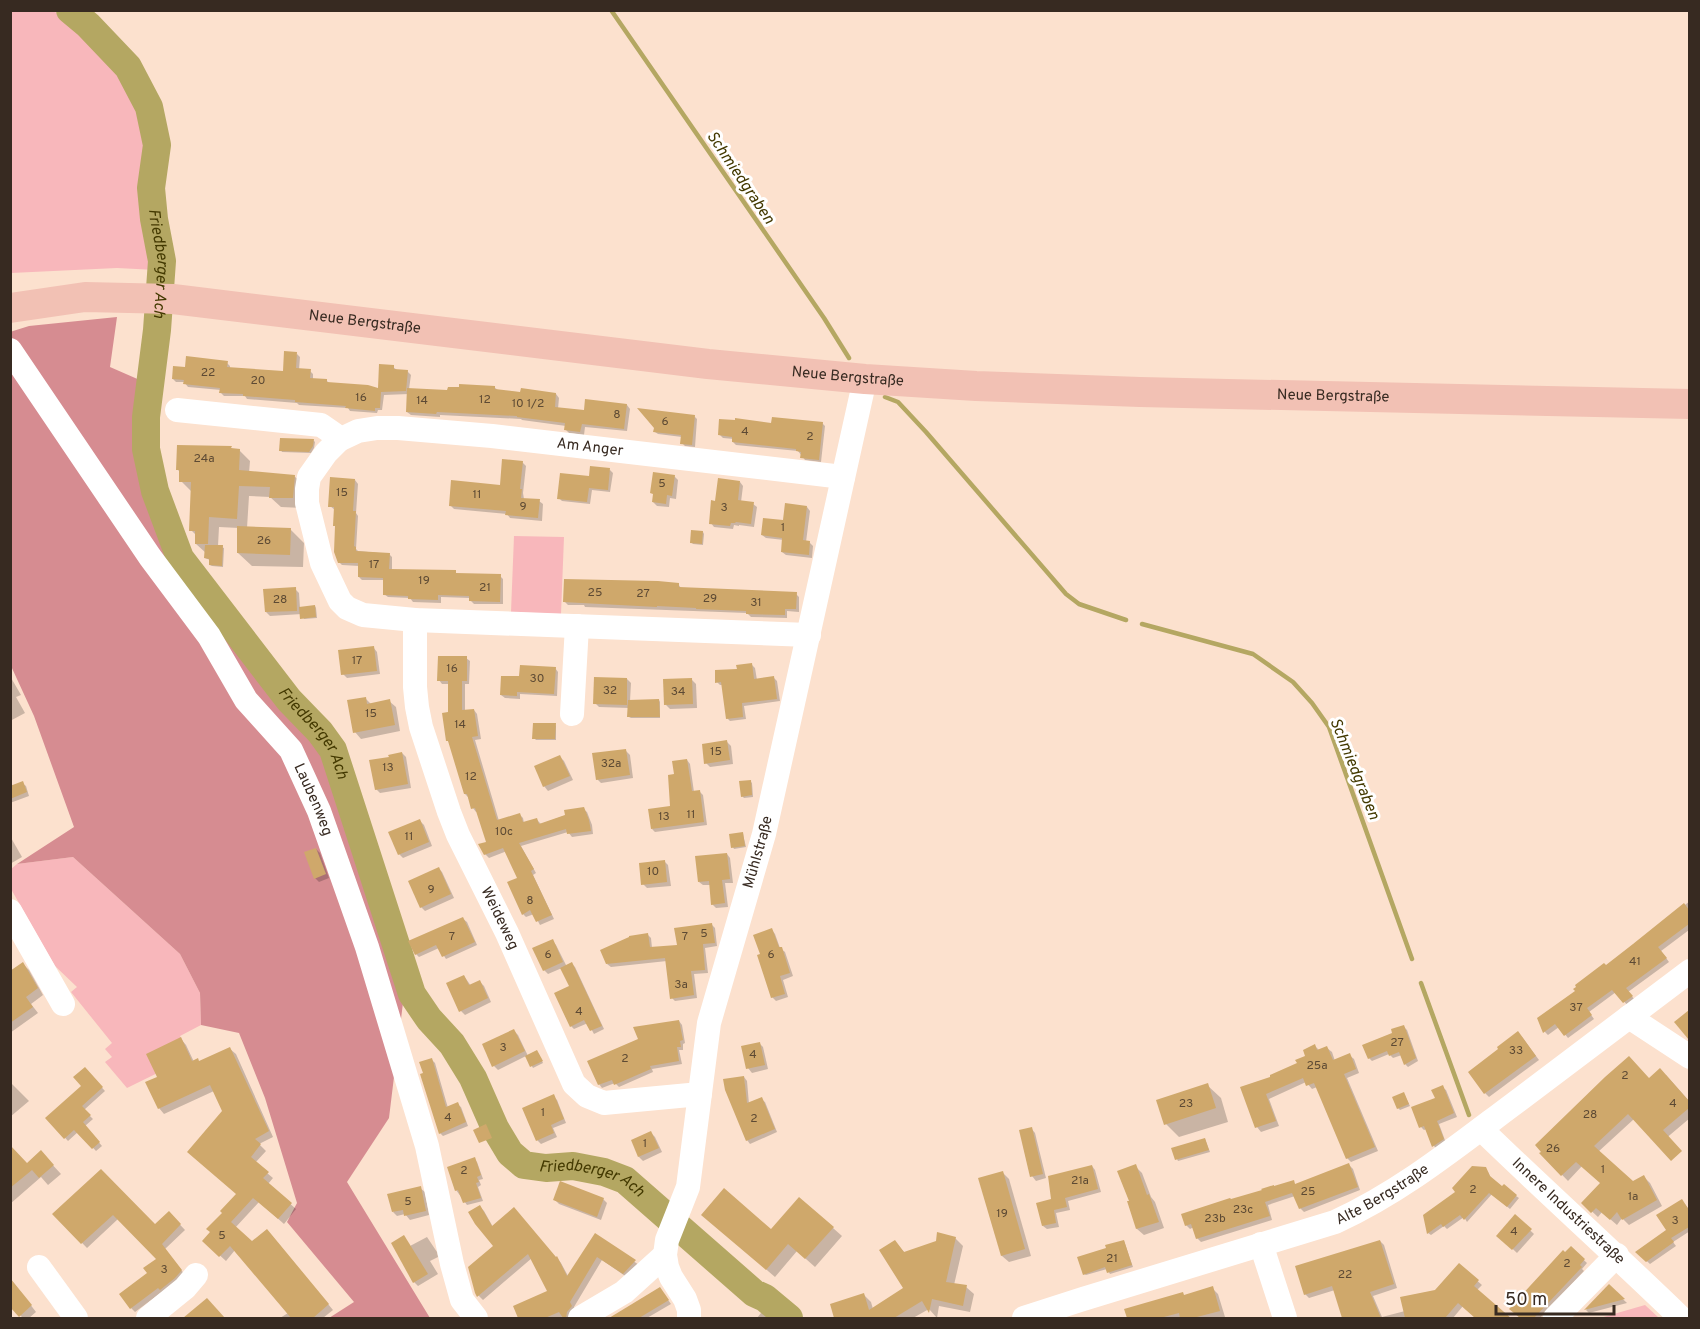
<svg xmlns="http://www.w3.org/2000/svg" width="1700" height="1329" font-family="Overpass,sans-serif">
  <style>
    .green { fill: #f8b7bb }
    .forest { fill: #d68c91 }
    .shadow { fill: #0003 }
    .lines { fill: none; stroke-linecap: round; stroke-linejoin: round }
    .stream { stroke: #b4a762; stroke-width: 4.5 }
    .river { stroke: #b4a762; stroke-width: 28 }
    .building { fill: #cfa86b }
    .minor { stroke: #fff; stroke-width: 24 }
    .major { stroke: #f2c1b4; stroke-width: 30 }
    .labels { text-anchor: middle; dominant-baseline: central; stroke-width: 6; stroke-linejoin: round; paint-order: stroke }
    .number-label { font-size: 12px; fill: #5d4a34 }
    .street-label { font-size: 15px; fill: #372a21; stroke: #fff }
    .water-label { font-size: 16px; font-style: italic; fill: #433900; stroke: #fff }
  </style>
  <rect width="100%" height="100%" fill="#fce1ce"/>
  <g class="green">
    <path d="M10 11H54C94 46 145 85 150 143 150 148 148 155 147 161 144 173 142 185 141 197L156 270 117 268 11 273Z"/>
    <polygon points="514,536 564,537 561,614 511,612"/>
    <polygon points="73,857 180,954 200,993 201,1025 180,1036 190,1057 127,1088 105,1062 112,1057 105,1049 112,1043 71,992 77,987 55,966 11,889 10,870 17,864"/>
    <polygon points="1645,1305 1659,1318 1600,1318"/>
  </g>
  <polygon class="forest" points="117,317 110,367 142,381 136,426 139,457 150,497 175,565 264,679 326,755 343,796 406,978 389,1118 347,1182 430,1318 329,1318 354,1302 287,1222 297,1203 265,1098 239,1033 201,1025 200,993 180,954 73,857 17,864 74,827 34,716 11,666 10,332 29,326"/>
  <g class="shadow">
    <polygon points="297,354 300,357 299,370 310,371 313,374 313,380 327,381 330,384 379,390 393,367 397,370 407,371 411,375 409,389 449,392 494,387 499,391 556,394 559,398 558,409 585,411 627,405 630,409 627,431 585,427 584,435 569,433 565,429 566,426 522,420 521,419 440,415 440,417 411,415 407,412 409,394 384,395 382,410 378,410 377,413 350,411 348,408 299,405 297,403 247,399 245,396 224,396 221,393 221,390 188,387 184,382 176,382 173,379 187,368 227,363 230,366 230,369 285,373"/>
    <polygon points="694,416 697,419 695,447 685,446 682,443 682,437 658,434 655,432"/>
    <polygon points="822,423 825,426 821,462 805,460 798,451 736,445 733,442 734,439 723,438 720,435 773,424"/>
    <polygon points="313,440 315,442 314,448 311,453 282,452 281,450"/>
    <polygon points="231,448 233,450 239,450 250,461 249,473 294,476 305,486 303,508 281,507 270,497 249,496 247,528 290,529 304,543 303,567 252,566 238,553 239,528 219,527 218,546 224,548 223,567 212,566 210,565 210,560 205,558 206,553 196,544 196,535 191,530 191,491 181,481 181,473 178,470"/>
    <polygon points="522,462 526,466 523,493 524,499 539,501 543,504 542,521 510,518 507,514 454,509 450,505 501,486"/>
    <polygon points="610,470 613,473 610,492 592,490 590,504 562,501 559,498 590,477"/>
    <polygon points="674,476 678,480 676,499 670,498 669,507 657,506 653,502"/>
    <polygon points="355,480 358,484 356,513 358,516 356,549 358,551 389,554 392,557 392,570 455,572 458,575 500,576 503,579 503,604 474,604 470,600 470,598 441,597 441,603 413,602 410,598 388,597 384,594 385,580 362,580 359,577 359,566 342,565 339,562 335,510 330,506"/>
    <polygon points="740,482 743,486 741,502 753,504 757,507 754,527 739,525 739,526 734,525 733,529 714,527 711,523 716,502"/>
    <polygon points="807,507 810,511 806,542 809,542 813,546 812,558 786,555 782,552 784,540 766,538 762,535"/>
    <polygon points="703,532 704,534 703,545 693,544 691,542"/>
    <polygon points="678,584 681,588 796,594 799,597 799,612 787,611 787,618 751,617 747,613 585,607 584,605 568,605 565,602"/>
    <polygon points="295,589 299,593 300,608 315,606 316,608 317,618 304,619 302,614 270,616 266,612"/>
    <polygon points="373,647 377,652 380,674 347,678 343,674"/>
    <polygon points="466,658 470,661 469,684 465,684 465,711 474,710 477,714 481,739 475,740 499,821 519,814 523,818 524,823 537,820 541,824 583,809 587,812 592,825 593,834 572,837 568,832 521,846 536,873 533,875 554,919 540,925 534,914 526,917 523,914 519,878 507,851 489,858 485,854 488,843 478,811 476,812 473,808 468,797 465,794 450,743 447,740 450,714 449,684 442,684 439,680"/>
    <polygon points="752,665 755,668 757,680 774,678 777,681 780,701 744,706 746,719 730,721 727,718 723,685 720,685 717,682"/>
    <polygon points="555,668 558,672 557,696 520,694 520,699 505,698 501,695"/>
    <polygon points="10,676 21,695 16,697 25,713 10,721"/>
    <polygon points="627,679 631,683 630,701 659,700 660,702 660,718 631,718 629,717 629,708 599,707 595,703"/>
    <polygon points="692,680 696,684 697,708 670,709 666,705"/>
    <polygon points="365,698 371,704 389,701 396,707 400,731 361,739 355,732"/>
    <polygon points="555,725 556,726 556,740 536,740 534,738"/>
    <polygon points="727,742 731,746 733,764 710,767 706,763"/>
    <polygon points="626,751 630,755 633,778 601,783 597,779"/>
    <polygon points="402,753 406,757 411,788 380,793 376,789 390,758"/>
    <polygon points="560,757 564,761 573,780 548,791 544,786"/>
    <polygon points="687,760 690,764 694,792 700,792 703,795 707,825 655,832 652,829 671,808 675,775"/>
    <polygon points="10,781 13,786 22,783 26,786 29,796 10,803"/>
    <polygon points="750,781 752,783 753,797 744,798 742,796"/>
    <polygon points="420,821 424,825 432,846 403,858 399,854"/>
    <polygon points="743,834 746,847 734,849 733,847"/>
    <polygon points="10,836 22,857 10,864"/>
    <polygon points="316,849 320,853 329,878 319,882 315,878"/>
    <polygon points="727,854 730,858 733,883 725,883 728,907 716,908 712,904 711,885 703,885 699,882"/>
    <polygon points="664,861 668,865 671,886 647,888 643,884"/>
    <polygon points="438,868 442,872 454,898 425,911 421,907"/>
    <polygon points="1690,901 1690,931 1689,930 1661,951 1669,962 1628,992 1635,1000 1628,1006 1616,992 1589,1012 1594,1019 1568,1038 1559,1027 1548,1035 1545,1032 1539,1019 1577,991 1606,966"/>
    <polygon points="463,919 467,922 477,945 446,959 439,948 419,957 416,954"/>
    <polygon points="711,924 715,928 717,946 705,948 708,973 694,974 697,998 675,1001 672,998 667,961 611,967 607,964 647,934 651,938 652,948 678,947"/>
    <polygon points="772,930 775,934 780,948 785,952 793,976 783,980 788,997 776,1001 772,997 762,955"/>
    <polygon points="552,941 556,945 567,967 572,964 575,967 604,1029 594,1034 588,1023 574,1029 571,1026 571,987 562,968 548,974 544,970"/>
    <polygon points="23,964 29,970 43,995 31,1004 38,1013 10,1033 10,973"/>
    <polygon points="464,976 471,986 480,982 484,986 491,1002 465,1015 461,1011"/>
    <polygon points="679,1021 682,1025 685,1043 683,1044 683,1050 679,1050 682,1064 652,1069 653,1072 619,1087 615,1083 602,1088 599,1084 639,1040"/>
    <polygon points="1404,1027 1407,1030 1418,1061 1408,1067 1405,1064 1402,1055 1393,1058 1389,1054 1372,1061 1369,1058"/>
    <polygon points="514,1031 518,1035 528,1056 538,1053 543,1063 533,1068 526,1056 498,1070 494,1066"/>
    <polygon points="1522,1037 1539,1060 1489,1097 1485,1093"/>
    <polygon points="181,1039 186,1045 194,1062 199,1062 230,1049 236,1054 273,1137 259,1144 266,1151 255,1163 273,1178 268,1184 296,1209 284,1224 259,1202 235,1228 252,1243 272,1236 333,1310 323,1318 280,1318 288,1313 235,1250 226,1261 204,1241 237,1195 224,1111 214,1091 164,1114 159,1108 159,1078"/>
    <polygon points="759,1043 763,1047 768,1069 752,1073 748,1068"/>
    <polygon points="1315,1046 1320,1051 1327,1048 1332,1052 1335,1061 1349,1055 1354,1059 1359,1073 1347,1078 1378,1151 1351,1162 1347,1158 1317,1087 1312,1089 1306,1082 1269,1099 1279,1126 1261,1132 1257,1127 1242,1088 1272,1077 1299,1064"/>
    <polygon points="431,1059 435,1063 448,1108 457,1104 461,1107 468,1126 443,1136 440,1133"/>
    <polygon points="85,1069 105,1091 84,1110 93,1119 85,1126 102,1146 96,1151 78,1132 68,1141 47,1118 83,1086"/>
    <polygon points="1666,1075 1690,1102 1690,1118 1664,1140 1634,1119 1598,1152 1633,1183 1644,1177 1650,1183 1662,1206 1629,1225 1622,1218 1617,1225 1602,1212 1598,1217 1583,1203 1602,1184 1582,1166 1568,1181 1541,1153 1649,1080"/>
    <polygon points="744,1077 747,1081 749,1104 761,1099 765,1102 777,1132 750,1144 747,1140"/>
    <polygon points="10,1082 29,1101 10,1117"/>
    <polygon points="1207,1085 1221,1098 1228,1122 1179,1137 1166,1124"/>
    <polygon points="1442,1087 1446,1090 1457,1117 1439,1124 1446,1143 1437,1149 1434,1146 1427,1129 1424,1130 1421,1127"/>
    <polygon points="1404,1094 1410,1106 1400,1110 1398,1108"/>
    <polygon points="553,1096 557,1100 566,1123 553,1128 557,1137 541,1144 537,1140"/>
    <polygon points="1031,1128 1035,1133 1046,1178 1036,1181 1032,1176"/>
    <polygon points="651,1133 655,1137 662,1152 643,1161 639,1157 633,1141"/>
    <polygon points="1205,1139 1210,1152 1178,1161 1177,1159"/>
    <polygon points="10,1146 27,1165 49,1161 61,1174 48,1185 41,1177 10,1204"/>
    <polygon points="474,1159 477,1162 483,1179 479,1180 481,1185 478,1187 483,1201 467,1205 456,1190"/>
    <polygon points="1349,1165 1353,1169 1360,1190 1304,1212 1300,1208 1295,1196 1268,1205 1272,1220 1201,1242 1197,1238 1194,1227 1190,1229 1186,1225 1293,1182 1296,1185"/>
    <polygon points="1092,1166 1095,1170 1101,1192 1068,1201 1070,1210 1056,1213 1059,1227 1047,1229 1043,1226 1053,1201"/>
    <polygon points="1135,1166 1142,1173 1151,1197 1155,1202 1164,1228 1144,1235 1137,1229 1131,1202"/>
    <polygon points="101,1171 155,1226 169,1213 185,1230 165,1249 185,1275 135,1312 131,1308 149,1273 159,1259 118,1219 87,1248 54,1214"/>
    <polygon points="1002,1172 1009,1179 1031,1256 1009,1262 1002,1256"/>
    <polygon points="1488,1172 1492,1180 1519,1198 1510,1209 1492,1194 1467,1222 1464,1217 1447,1229 1444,1226 1431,1235 1428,1233 1457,1193"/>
    <polygon points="420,1188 425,1192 429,1215 410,1220 405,1214 397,1216 393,1212"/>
    <polygon points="603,1199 607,1203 601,1220 559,1204 555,1200"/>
    <polygon points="1685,1204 1690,1211 1690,1231 1673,1242 1676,1246 1650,1264 1637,1252 1668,1231"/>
    <polygon points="480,1207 484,1211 493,1227 557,1258 561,1263 568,1276 596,1235 639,1265 628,1278 602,1260 574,1307 576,1311 571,1318 565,1318 564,1316 559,1318 520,1318 515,1307 549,1291 532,1258 483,1300 476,1293 495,1246"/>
    <polygon points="1515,1216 1534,1234 1517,1253 1498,1235"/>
    <polygon points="712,1223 771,1231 833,1228 842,1236 815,1267 797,1251 775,1277"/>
    <polygon points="427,1237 437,1252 438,1257 430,1261 438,1274 418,1286 414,1282 410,1246"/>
    <polygon points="955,1238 963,1246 954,1285 966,1287 974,1294 970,1312 939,1306 937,1318 929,1309 913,1318 836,1318 832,1305 864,1295 871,1302 873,1309 905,1289 895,1242 905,1253"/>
    <polygon points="1124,1241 1133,1267 1110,1274 1107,1269 1086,1275 1084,1274 1108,1249"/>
    <polygon points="1380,1241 1384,1245 1397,1288 1373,1296 1382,1317 1405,1311 1436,1292 1459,1265 1482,1285 1477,1290 1508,1318 1477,1318 1463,1306 1453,1318 1352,1318 1346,1304 1335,1290 1309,1298 1305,1294"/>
    <polygon points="1571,1248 1587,1263 1582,1269 1584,1271 1540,1318 1522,1318 1511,1309"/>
    <polygon points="10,1278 36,1312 29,1318 23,1318 13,1308 10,1312"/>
    <polygon points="1609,1286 1627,1303 1589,1313 1586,1310"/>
    <polygon points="1212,1288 1218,1294 1225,1317 1219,1318 1129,1318 1126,1310 1185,1296"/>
    <polygon points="660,1289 671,1304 647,1318 625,1318 622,1313"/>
    <polygon points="765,1308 777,1318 757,1318"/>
  </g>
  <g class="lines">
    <g class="stream">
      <polyline points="611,10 824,318 849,358"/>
      <polyline points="885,397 898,402 926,432 1066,594 1079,604 1126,620"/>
      <polyline points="1142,624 1253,654 1293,682 1312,703 1329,727 1412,959"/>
      <polyline points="1421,983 1469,1115"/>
    </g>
    <path class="river" id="s1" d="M70 10 88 25 128 67 149 107 157 145 151 188 154 219 162 261 157 330 146 417V449L155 491 180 558 289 700 320 732 333 750 412 994 429 1019 452 1044 473 1078 495 1128 510 1153 524 1165 546 1168 573 1166 604 1172 625 1180 754 1293 765 1298 789 1318"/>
  </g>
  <g class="building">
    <polygon points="284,351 297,352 296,368 311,369 310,378 327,379 327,382 368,385 378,388 379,364 394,365 394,369 408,370 406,391 381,392 380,408 375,408 375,411 345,408 346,406 295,402 295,400 243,396 243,394 219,393 220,388 183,384 184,380 172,379 173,366 185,367 186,356 228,361 227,367 283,371"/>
    <polygon points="459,384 495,386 495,389 520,392 521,388 556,393 555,407 584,410 585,399 627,404 624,429 582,424 580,432 564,430 565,423 517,417 517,416 437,412 436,414 406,412 407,388 447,390 448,387 459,387"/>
    <polygon points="637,408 695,415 692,445 680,444 681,435 653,432 654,428"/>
    <polygon points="772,417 823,422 819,460 800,458 801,452 796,451 796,449 732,442 732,437 718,435 719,419 735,420 735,418 771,423"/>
    <polygon points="280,438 314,439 313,446 309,452 279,451"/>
    <polygon points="177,445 232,446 231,448 240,449 239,470 295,475 293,498 269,498 270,487 239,486 237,519 209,517 208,544 195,544 195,531 189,531 191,482 179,482 179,470 176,470"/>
    <polygon points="502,459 523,461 520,489 522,489 521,498 540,499 538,518 505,515 506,511 449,506 451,480 500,485"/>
    <polygon points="590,466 610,468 608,490 589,488 587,502 557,499 560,473 589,476"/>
    <polygon points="653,472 675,475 672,496 667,495 666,504 652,502 653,494 650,493"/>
    <polygon points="330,477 355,479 353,511 356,511 354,546 356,547 356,551 390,553 389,569 456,570 456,573 501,574 500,602 469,601 469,596 438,595 438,600 408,599 408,596 383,595 383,578 358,577 358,563 338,563 334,552 335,526 333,526 334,507 328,507"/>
    <polygon points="718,478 740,481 738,500 754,502 751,524 736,522 735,523 731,523 730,526 709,524 711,500 715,501"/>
    <polygon points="785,503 807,506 803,540 810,541 809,555 781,552 782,538 761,535 763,518 783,520"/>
    <polygon points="237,526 291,528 290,555 237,553"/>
    <polygon points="691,530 703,531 702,544 690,543"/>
    <polygon points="205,545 223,545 222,566 209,565 209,559 204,558"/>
    <polygon points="564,579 658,581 679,583 679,587 797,592 796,609 785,609 785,615 746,614 746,611 696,609 696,608 657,606 657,607 563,602"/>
    <polygon points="296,587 297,611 265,612 263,589"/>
    <polygon points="315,605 316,617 300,619 299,607"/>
    <polygon points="374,646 377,671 341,675 338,650"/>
    <polygon points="438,656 467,656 467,681 462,681 462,710 474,709 478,736 472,737 497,820 520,813 523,822 537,818 539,824 565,815 564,810 584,807 589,820 591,831 567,834 566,829 519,843 534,869 531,871 552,915 536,922 530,910 522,915 507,882 517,878 503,848 484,855 478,844 486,842 475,808 471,809 467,794 464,794 448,741 446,741 442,713 448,712 448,681 437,681"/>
    <polygon points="752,663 754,679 774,676 777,699 742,703 743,717 726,719 721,682 715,683 715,670 737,669 736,665"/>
    <polygon points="520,665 556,667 554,694 517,692 517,696 500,695 501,676 519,676"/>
    <polygon points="594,677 627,678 627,705 593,704"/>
    <polygon points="692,678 693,704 664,705 663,679"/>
    <polygon points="366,697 367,704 390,699 395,725 353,733 347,700"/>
    <polygon points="659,699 660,717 627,717 628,700"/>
    <polygon points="533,723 556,723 555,739 532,739"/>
    <polygon points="727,740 730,760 704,764 702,744"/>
    <polygon points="626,749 630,775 596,780 592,753"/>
    <polygon points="402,752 408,784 375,790 369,760 389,757 388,755"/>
    <polygon points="560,755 570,776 543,787 534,766"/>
    <polygon points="687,759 692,791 700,790 704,822 651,829 648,809 670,806 668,775 674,774 672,761"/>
    <polygon points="751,780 752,795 741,797 739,781"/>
    <polygon points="23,781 27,792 10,799 10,786"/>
    <polygon points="420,819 429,842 398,855 388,832"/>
    <polygon points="743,832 745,846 731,848 729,834"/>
    <polygon points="316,848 326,874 314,879 304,852"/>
    <polygon points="727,853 730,879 722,880 725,903 711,905 709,881 698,882 695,856"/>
    <polygon points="665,860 667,882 641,885 639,863"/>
    <polygon points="439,867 451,894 420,908 408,881"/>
    <polygon points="1684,903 1689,910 1689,924 1658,947 1667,958 1626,988 1633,996 1623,1003 1612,990 1587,1008 1592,1015 1564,1036 1555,1024 1543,1033 1537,1018 1575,991 1573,989 1576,987 1575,985 1604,963 1606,965 1633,944"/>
    <polygon points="463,917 475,942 442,957 436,945 415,955 408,941"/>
    <polygon points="712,923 715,943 703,944 705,970 691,971 694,995 670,999 665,958 606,964 600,950 629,937 629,936 648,933 650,947 677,945 674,928"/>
    <polygon points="772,928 779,947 782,947 790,973 780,976 785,994 771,998 757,955 760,954 753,935"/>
    <polygon points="553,939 563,962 543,971 532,948"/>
    <polygon points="23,962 38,988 26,997 33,1007 10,1023 10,971"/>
    <polygon points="572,962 602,1026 590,1031 584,1020 570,1027 554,993 569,986 560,968"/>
    <polygon points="464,975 469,985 480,980 488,998 459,1012 446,983"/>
    <polygon points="1689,1010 1689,1040 1674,1022"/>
    <polygon points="679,1020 683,1040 680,1041 681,1047 677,1047 679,1061 650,1066 651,1069 614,1085 612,1080 598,1085 587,1061 638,1039 633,1027"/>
    <polygon points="1404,1025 1416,1058 1404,1065 1399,1052 1389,1056 1387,1051 1368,1059 1362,1045 1392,1033 1391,1029"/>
    <polygon points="514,1029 525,1051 492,1067 482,1044"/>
    <polygon points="1518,1031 1536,1056 1484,1094 1468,1072 1498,1049 1497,1047"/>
    <polygon points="181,1037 192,1061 198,1058 199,1061 230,1047 269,1131 255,1139 261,1144 251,1157 269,1172 263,1178 292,1203 278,1219 253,1198 231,1222 252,1241 267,1229 329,1304 313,1318 291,1318 230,1246 219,1257 202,1241 210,1232 206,1229 222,1213 220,1211 236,1194 187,1152 222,1111 210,1085 158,1109 145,1082 157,1077 146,1054"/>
    <polygon points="760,1042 765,1065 746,1069 741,1046"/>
    <polygon points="1315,1044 1317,1050 1327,1046 1333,1060 1350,1053 1356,1069 1344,1074 1375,1147 1346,1159 1314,1083 1306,1086 1303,1078 1266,1094 1276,1121 1255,1128 1240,1087 1270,1077 1270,1075 1297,1063 1295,1060 1305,1056 1303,1050"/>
    <polygon points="537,1050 543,1061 530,1067 525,1056"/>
    <polygon points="1629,1056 1649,1078 1660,1068 1689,1101 1689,1108 1663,1130 1682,1151 1671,1161 1628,1114 1594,1146 1633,1181 1644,1175 1657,1200 1622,1220 1617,1212 1610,1220 1596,1208 1591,1213 1581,1203 1600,1183 1576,1162 1561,1176 1539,1153 1541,1152 1535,1145 1605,1077"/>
    <polygon points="432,1058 446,1107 458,1102 466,1122 439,1134 420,1074 423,1073 419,1062"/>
    <polygon points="85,1067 103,1087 82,1106 91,1115 83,1122 100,1142 92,1149 74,1130 64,1139 45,1118 81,1086 73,1077"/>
    <polygon points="744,1076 747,1103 762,1097 775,1129 746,1141 725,1090 723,1079"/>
    <polygon points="1208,1083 1216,1108 1164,1125 1156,1100"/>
    <polygon points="1443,1085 1454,1113 1437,1121 1444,1139 1432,1147 1424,1126 1419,1128 1411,1107 1435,1098 1431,1090"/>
    <polygon points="1404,1092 1409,1104 1397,1109 1392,1097"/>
    <polygon points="554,1094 564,1119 551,1125 554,1133 536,1141 522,1108"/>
    <polygon points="486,1124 492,1138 479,1143 473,1130"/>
    <polygon points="1032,1127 1043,1174 1030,1177 1019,1130"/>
    <polygon points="651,1131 659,1148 638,1157 631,1140"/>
    <polygon points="1205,1138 1209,1150 1175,1160 1171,1148"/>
    <polygon points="10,1145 27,1163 41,1150 54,1165 39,1178 32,1170 10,1188"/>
    <polygon points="475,1157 481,1175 477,1177 479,1182 476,1183 481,1198 463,1203 458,1190 455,1191 447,1167"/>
    <polygon points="1349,1163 1358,1187 1299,1209 1292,1193 1265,1202 1270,1216 1196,1239 1191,1224 1185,1226 1181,1214 1230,1198 1231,1199 1262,1190 1261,1189 1274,1185 1274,1186 1294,1180 1295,1184"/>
    <polygon points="1136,1164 1147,1195 1149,1194 1159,1222 1136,1229 1127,1201 1129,1201 1117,1171"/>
    <polygon points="1092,1165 1098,1189 1065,1198 1067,1207 1054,1210 1056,1223 1042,1226 1036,1203 1051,1199 1048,1176"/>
    <polygon points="1472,1166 1486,1167 1490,1176 1502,1186 1504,1184 1517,1195 1507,1207 1489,1193 1464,1220 1460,1215 1443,1227 1441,1224 1427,1234 1423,1215 1455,1192 1452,1188"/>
    <polygon points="101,1169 155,1224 169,1211 181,1224 162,1244 182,1270 175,1278 160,1290 158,1288 130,1309 119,1294 147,1273 143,1268 156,1259 113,1215 81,1244 52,1214"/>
    <polygon points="1003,1171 1025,1249 1001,1256 978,1178"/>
    <polygon points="560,1181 604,1198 597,1217 553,1200"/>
    <polygon points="421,1186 426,1211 404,1216 403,1210 392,1212 387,1194"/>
    <polygon points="724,1188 771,1229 799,1197 834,1227 805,1259 788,1244 766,1270 701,1215"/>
    <polygon points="1682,1199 1689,1210 1689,1227 1671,1238 1674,1242 1646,1262 1635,1252 1666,1230 1656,1215"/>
    <polygon points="480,1205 492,1226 514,1207 556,1257 557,1256 567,1276 595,1233 636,1260 623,1274 597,1257 570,1302 572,1306 567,1312 566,1318 563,1318 559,1312 545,1318 518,1318 513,1306 547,1291 528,1254 477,1297 475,1293 468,1267 493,1246 475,1224 468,1212"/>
    <polygon points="1515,1214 1532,1229 1512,1250 1496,1236"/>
    <polygon points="937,1232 956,1237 946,1282 967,1285 963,1306 932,1299 929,1313 922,1301 894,1318 834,1318 830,1304 864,1293 869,1310 903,1288 879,1250 895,1240 904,1252 936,1241"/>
    <polygon points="404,1235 428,1274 413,1283 391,1243"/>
    <polygon points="1124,1240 1132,1265 1107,1273 1105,1267 1083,1275 1077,1257 1106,1248 1105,1245"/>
    <polygon points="1380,1240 1394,1284 1370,1292 1381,1318 1342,1318 1332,1286 1304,1295 1295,1266"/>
    <polygon points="1571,1246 1585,1259 1580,1265 1582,1267 1534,1318 1520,1318 1509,1309 1563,1250 1565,1252"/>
    <polygon points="1459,1263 1479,1280 1474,1286 1511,1318 1475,1318 1458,1303 1445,1318 1405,1318 1400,1297 1435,1290"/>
    <polygon points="10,1278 32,1305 19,1317 10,1307"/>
    <polygon points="1609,1284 1625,1299 1584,1310"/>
    <polygon points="1213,1286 1220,1311 1193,1318 1180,1318 1179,1313 1160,1318 1127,1318 1124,1309 1183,1292 1184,1295"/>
    <polygon points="660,1287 669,1300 639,1318 609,1318"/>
    <polygon points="207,1298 225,1318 183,1318"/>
  </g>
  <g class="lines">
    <g class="minor">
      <path id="s2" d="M10 350 150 557 209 636 246 700 291 750 319 811 367 947 427 1146 452 1264 462 1300 476 1318"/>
      <polyline points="177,410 321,425 334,434 339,440"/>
      <path id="s3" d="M415 620V687L417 707 421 727 449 812 458 835 507 933 574 1084 587 1096 604 1103 700 1094"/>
      <path id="s4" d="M809 635 415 620 363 615 347 608 340 601 322 563 307 503V489L309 477 326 453 339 440 358 431 377 428H398L492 436 843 477"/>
      <polyline points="572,714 577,626"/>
      <polyline points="10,911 63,1004"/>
      <polyline points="1629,1017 1690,1057"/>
      <path id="s5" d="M1481 1129C1547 1193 1615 1254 1681 1318"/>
      <polyline points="1261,1244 1285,1318"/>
      <polyline points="39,1267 76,1318"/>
      <polyline points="148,1318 185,1288 196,1275"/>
      <polyline points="580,1318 624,1292 665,1255"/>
      <path id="s6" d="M689 1318V1310L685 1299 671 1277 667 1267 665 1255 667 1240 688 1187 709 1023 764 834 865 379"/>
      <path id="s7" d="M1024 1318 1083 1299 1335 1222C1399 1193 1455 1148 1511 1106 1570 1061 1630 1016 1690 971"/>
      <polyline points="1555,1318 1617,1255"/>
    </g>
    <path class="major" id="s8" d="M10 308 85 297 173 299 708 364 865 379 976 386 1140 392 1690 404"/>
  </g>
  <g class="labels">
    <g class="number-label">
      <text x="208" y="373">22</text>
      <text x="258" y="381">20</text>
      <text x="361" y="398">16</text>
      <text x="485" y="400">12</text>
      <text x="422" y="401">14</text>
      <text x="528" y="404">10 1/2</text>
      <text x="617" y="415">8</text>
      <text x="665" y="422">6</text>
      <text x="745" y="432">4</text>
      <text x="810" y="437">2</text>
      <text x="204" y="459">24a</text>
      <text x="662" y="484">5</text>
      <text x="342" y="493">15</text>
      <text x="477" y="495">11</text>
      <text x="523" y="507">9</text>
      <text x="724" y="508">3</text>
      <text x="783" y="528">1</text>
      <text x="264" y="541">26</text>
      <text x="374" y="565">17</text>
      <text x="424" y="581">19</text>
      <text x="485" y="588">21</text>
      <text x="595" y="593">25</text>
      <text x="643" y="594">27</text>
      <text x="710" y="599">29</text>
      <text x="280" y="600">28</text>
      <text x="756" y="603">31</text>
      <text x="357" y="661">17</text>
      <text x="452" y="669">16</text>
      <text x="537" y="679">30</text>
      <text x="610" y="691">32</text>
      <text x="678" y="692">34</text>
      <text x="371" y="714">15</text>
      <text x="460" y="725">14</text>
      <text x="716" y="752">15</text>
      <text x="611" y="764">32a</text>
      <text x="388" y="768">13</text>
      <text x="471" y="777">12</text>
      <text x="691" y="815">11</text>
      <text x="664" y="817">13</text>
      <text x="504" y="832">10c</text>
      <text x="409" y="837">11</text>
      <text x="653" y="872">10</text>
      <text x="431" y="890">9</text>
      <text x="530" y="901">8</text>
      <text x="704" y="934">5</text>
      <text x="452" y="937">7</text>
      <text x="685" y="937">7</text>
      <text x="548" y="955">6</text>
      <text x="771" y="955">6</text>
      <text x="1635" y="962">41</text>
      <text x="681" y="985">3a</text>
      <text x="1576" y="1008">37</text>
      <text x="579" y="1012">4</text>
      <text x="1397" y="1043">27</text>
      <text x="503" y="1048">3</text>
      <text x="1516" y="1051">33</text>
      <text x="753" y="1055">4</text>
      <text x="625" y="1059">2</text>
      <text x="1317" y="1066">25a</text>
      <text x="1625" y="1076">2</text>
      <text x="1186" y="1104">23</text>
      <text x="1673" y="1104">4</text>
      <text x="543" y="1113">1</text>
      <text x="1590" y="1115">28</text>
      <text x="448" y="1118">4</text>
      <text x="754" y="1119">2</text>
      <text x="645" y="1144">1</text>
      <text x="1553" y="1149">26</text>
      <text x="1603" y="1170">1</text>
      <text x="464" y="1171">2</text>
      <text x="1080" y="1181">21a</text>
      <text x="1473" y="1190">2</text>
      <text x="1308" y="1192">25</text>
      <text x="1633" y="1197">1a</text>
      <text x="408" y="1202">5</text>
      <text x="1243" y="1210">23c</text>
      <text x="1002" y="1214">19</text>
      <text x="1215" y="1219">23b</text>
      <text x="1675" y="1221">3</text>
      <text x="1514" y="1232">4</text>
      <text x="222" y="1236">5</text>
      <text x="1112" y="1259">21</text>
      <text x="1567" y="1264">2</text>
      <text x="164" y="1270">3</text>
      <text x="1345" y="1275">22</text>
    </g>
    <g class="street-label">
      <text stroke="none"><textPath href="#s8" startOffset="357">Neue Bergstraße</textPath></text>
      <text stroke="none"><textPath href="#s8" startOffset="843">Neue Bergstraße</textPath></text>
      <text stroke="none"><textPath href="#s8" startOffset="1329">Neue Bergstraße</textPath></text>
      <text stroke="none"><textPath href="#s4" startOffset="906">Am Anger</textPath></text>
      <text stroke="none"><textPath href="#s2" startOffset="544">Laubenweg</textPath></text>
      <text stroke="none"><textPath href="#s6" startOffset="484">Mühlstraße</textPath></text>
      <text stroke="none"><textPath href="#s3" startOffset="315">Weideweg</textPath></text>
      <text stroke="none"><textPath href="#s7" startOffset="380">Alte Bergstraße</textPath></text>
      <text stroke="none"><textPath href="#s5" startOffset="120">Innere Industriestraße</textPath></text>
    </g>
    <g class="water-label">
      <text transform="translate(740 178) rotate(56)">Schmiedgraben</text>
      <text stroke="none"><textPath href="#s1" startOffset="285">Friedberger Ach</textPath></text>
      <text stroke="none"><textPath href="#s1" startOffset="807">Friedberger Ach</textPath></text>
      <text transform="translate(1354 769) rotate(68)">Schmiedgraben</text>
      <text stroke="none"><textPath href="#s1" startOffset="1365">Friedberger Ach</textPath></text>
    </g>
  </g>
  <rect width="1700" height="1329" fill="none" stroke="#372a21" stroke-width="24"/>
  <path d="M1496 1305v9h118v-9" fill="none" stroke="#372a21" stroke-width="3"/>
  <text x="1505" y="1305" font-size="18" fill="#372a21" stroke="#ffffff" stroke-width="4.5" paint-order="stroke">50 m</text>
</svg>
